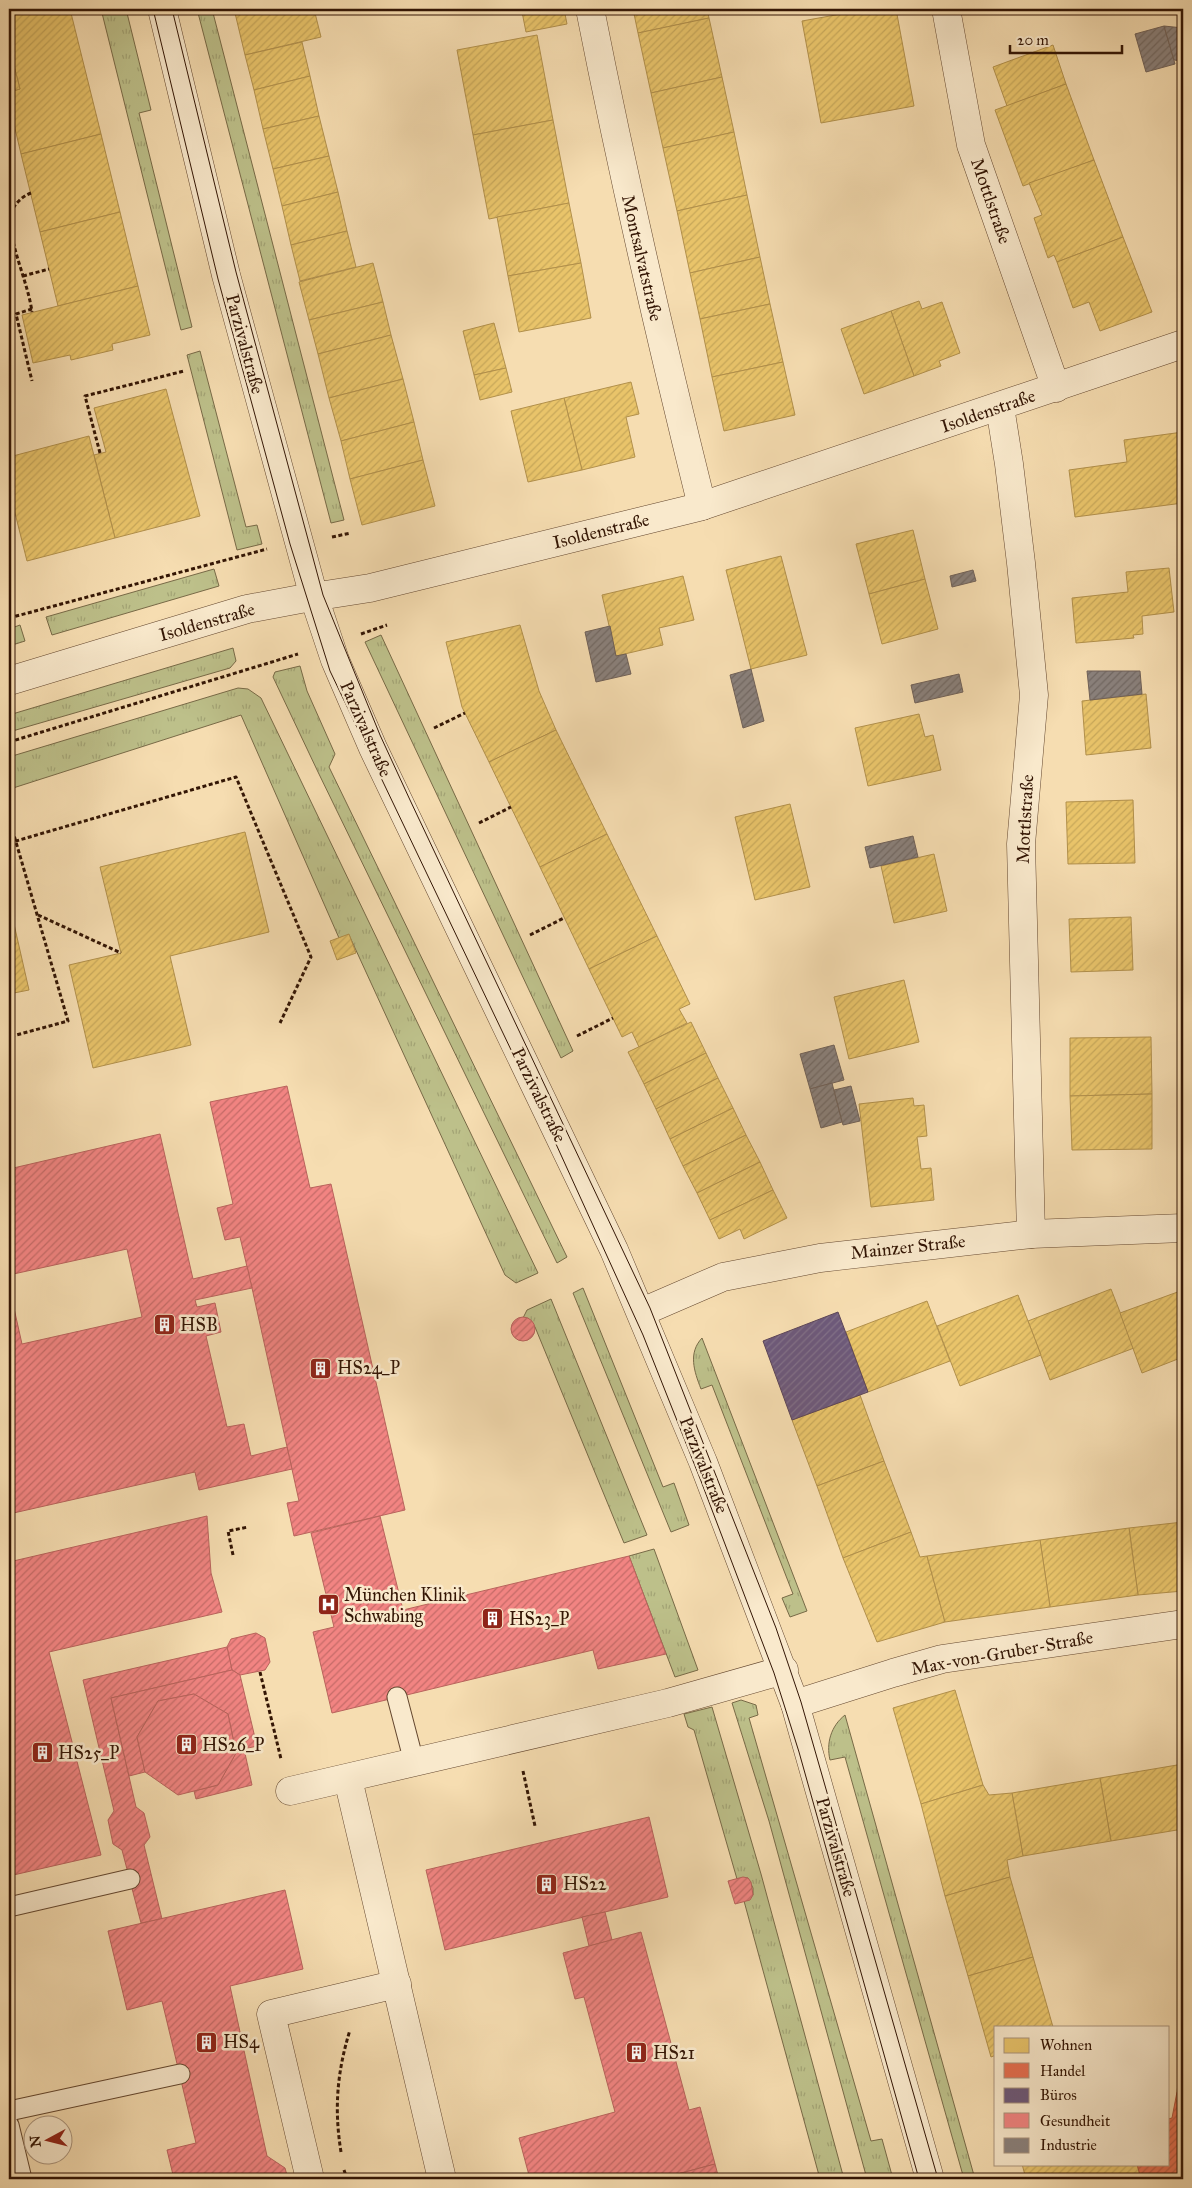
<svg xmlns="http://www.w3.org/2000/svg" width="1192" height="2188" font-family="'IM FELL Great Primer',serif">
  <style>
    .grass { fill: url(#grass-tufts); stroke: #786a47 }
    .homes { fill: url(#homes-hatch); stroke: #b2904b }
    .shops { fill: url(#shops-hatch); stroke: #b1543a }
    .offices { fill: url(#offices-hatch); stroke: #5c4557 }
    .health { fill: url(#health-hatch); stroke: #b9635c }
    .industry { fill: url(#industry-hatch); stroke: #706158 }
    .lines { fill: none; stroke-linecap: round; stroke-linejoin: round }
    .lane-casing { stroke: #64472f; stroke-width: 21 }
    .street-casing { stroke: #64472f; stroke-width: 29 }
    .path { stroke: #331504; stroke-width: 3; stroke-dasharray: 4 2.5; stroke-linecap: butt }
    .lane { stroke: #f9e9cc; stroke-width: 19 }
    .street { stroke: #f9e9cc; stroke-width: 28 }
    .tram { stroke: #331504; stroke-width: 1 }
    .labels { text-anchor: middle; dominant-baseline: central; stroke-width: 5; stroke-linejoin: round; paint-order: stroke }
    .street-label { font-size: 18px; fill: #331504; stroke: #f9e9cc }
    .poi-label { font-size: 18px; fill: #331504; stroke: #f9e9cc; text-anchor: start }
  </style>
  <defs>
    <pattern id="grass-tufts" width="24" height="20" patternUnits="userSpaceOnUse" patternTransform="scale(1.25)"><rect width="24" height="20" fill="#bdc08a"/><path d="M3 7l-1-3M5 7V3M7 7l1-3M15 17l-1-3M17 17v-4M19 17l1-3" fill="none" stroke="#a3a475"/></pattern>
    <pattern id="homes-hatch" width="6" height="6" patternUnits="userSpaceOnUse" patternTransform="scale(1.25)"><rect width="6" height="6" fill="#e9c46a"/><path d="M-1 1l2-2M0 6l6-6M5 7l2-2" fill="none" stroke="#c8a85a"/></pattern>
    <pattern id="shops-hatch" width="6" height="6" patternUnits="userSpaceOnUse" patternTransform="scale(1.25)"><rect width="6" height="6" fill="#e76f51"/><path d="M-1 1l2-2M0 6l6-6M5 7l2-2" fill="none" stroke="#bc5a41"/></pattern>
    <pattern id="offices-hatch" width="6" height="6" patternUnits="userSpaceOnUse" patternTransform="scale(1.25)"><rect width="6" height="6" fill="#6d597a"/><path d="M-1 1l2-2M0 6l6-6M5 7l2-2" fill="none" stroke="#827188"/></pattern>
    <pattern id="health-hatch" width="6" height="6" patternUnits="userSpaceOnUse" patternTransform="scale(1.25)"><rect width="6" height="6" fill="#f28482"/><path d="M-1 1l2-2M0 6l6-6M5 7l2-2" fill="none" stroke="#c56b68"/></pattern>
    <pattern id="industry-hatch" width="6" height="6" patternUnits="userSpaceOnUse" patternTransform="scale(1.25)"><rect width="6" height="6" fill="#8a817c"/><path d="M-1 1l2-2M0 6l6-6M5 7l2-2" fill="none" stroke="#716863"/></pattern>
  </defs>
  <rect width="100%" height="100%" fill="#f6ddb1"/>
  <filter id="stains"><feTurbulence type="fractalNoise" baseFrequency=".004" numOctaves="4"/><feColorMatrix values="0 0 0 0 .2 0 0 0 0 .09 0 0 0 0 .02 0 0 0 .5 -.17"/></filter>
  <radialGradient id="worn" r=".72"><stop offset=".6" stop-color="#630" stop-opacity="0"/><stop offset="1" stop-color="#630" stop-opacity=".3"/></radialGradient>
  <g class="grass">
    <polygon points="101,9 126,9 151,110 139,113 192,327 181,330"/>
    <polygon points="197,9 212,9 344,520 331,523"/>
    <polygon points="200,351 246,527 257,525 262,544 237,550 187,355"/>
    <polygon points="214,569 219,586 52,635 46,617"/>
    <polygon points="20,625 25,641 9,646 9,629"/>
    <polygon points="381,635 573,1051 561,1058 365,642"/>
    <polygon points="233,648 236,661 230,668 9,732 9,715"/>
    <polygon points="300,666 307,691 335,754 329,767 567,1257 557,1263 318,772 273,677 275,672"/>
    <polygon points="238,688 248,689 261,698 538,1273 516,1283 505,1275 349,935 339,938 241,715 10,789 9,757"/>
    <polygon points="583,1288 663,1487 674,1483 689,1525 671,1532 573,1293"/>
    <polygon points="551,1299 647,1535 624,1543 535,1327 530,1320 523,1318 527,1310"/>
    <path d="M702 1338 807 1611 790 1617 782 1598 793 1594 712 1385 701 1389C694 1371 688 1353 702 1338Z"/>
    <polygon points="654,1549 698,1670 675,1677 629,1556"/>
    <polygon points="741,1700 756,1705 758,1715 749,1718 871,2141 882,2139 893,2179 867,2179 769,1821 732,1703"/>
    <polygon points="712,1707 761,1874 844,2179 820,2179 744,1901 753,1895 753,1888 748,1878 737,1879 694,1730 688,1727 684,1714"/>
    <path d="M845 1715 975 2179H964L845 1757 830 1760C826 1743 831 1726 845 1715Z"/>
  </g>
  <g class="homes">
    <polygon points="32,9 70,9 101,134 21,154 9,103 9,92 20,89 9,46 9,15"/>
    <polygon points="252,9 314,9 321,37 245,55 235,13"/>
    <polygon points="541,9 564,9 567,24 526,32 522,12"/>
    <polygon points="633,9 707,9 709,18 638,33"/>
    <polygon points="869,9 896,9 914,106 821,123 802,21"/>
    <polygon points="709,18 722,77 651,93 638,33"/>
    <polygon points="537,35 553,120 473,135 457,50"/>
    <polygon points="302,42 310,76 254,90 245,55"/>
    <polygon points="1053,45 1066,84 1007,106 993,67"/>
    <polygon points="9,46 20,89 9,92"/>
    <polygon points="310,76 319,116 263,129 254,90"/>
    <polygon points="722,77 734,132 663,148 651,93"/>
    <polygon points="1066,84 1094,160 1023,186 995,110"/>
    <polygon points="319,116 329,156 273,169 263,129"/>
    <polygon points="553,120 569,203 489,219 473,135"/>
    <polygon points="734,132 747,195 677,211 663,148"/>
    <polygon points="101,134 120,212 40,232 21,154"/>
    <polygon points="329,156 338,192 282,206 273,169"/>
    <polygon points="1094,160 1123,237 1057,262 1054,255 1048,258 1034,218 1042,215 1029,183"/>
    <polygon points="338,192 347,231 291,245 282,206"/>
    <polygon points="747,195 760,257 690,273 677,211"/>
    <polygon points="569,203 581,263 508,276 497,217"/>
    <polygon points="120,212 138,286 58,306 40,232"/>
    <polygon points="347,231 356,267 300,281 291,245"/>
    <polygon points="1123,237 1152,312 1100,331 1089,302 1073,308 1057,262"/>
    <polygon points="760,257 770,304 700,319 690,273"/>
    <polygon points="373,263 383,302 309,320 299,282"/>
    <polygon points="581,263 591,318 519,332 508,276"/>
    <polygon points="138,286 150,335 112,344 113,350 71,360 70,355 33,363 22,315"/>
    <polygon points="919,301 922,309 942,302 960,353 939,361 941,366 914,376 891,311"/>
    <polygon points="383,302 391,335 318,354 309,320"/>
    <polygon points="770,304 783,362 712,377 700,319"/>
    <polygon points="891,311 914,376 864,394 841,329"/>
    <polygon points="494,323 506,368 474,375 463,331"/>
    <polygon points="391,335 403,379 329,398 318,354"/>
    <polygon points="783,362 795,415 724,431 712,377"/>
    <polygon points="506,368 512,392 480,400 474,375"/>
    <polygon points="403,379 414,422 341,441 329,398"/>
    <polygon points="631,382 639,414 626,417 635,457 582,470 564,398"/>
    <polygon points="166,389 200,516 115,538 94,455 106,452 94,408"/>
    <polygon points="564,398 582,470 528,482 511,411"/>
    <polygon points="414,422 423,460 350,479 341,441"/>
    <polygon points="1183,432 1183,503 1075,517 1069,470 1127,462 1124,440"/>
    <polygon points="89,436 115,538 27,561 9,489 9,457"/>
    <polygon points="423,460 435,506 362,525 350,479"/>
    <polygon points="913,530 925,579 869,594 856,544"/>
    <polygon points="781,556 807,655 751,669 726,570"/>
    <polygon points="1169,568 1174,612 1142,616 1143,634 1133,635 1134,638 1076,643 1072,598 1128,592 1126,572"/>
    <polygon points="683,576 694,620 659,628 663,645 616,656 602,595"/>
    <polygon points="925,579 938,629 882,644 869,594"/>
    <polygon points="520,625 539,691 556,730 489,762 462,707 446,642"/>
    <polygon points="1146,694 1151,748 1086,755 1082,701"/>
    <polygon points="919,714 925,737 933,735 941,770 868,786 855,728"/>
    <polygon points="556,730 607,834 540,867 489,762"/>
    <polygon points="1133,800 1135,863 1068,864 1066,802"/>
    <polygon points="790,804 810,887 755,900 735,817"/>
    <polygon points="245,832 269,932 170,956 191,1045 93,1068 69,965 121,953 100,867"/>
    <polygon points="607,834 657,936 589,969 540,867"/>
    <polygon points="934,854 947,911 894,923 881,866"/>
    <polygon points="9,902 29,990 9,994"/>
    <polygon points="1131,917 1133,970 1071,972 1069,919"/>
    <polygon points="349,934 356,953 337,960 330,941"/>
    <polygon points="657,936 690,1004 679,1009 687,1023 639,1047 632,1032 622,1037 589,969"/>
    <polygon points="904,980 919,1042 849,1059 834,997"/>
    <polygon points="691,1022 706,1053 644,1084 628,1052"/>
    <polygon points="1151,1037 1152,1094 1070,1096 1070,1038"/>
    <polygon points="706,1053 718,1078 656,1109 644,1084"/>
    <polygon points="718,1078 733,1108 670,1139 656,1109"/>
    <polygon points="1152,1094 1152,1149 1072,1150 1070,1096"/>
    <polygon points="913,1098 914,1106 924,1105 927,1136 917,1137 921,1169 931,1168 934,1200 871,1207 859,1104"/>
    <polygon points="733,1108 746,1135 683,1166 670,1139"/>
    <polygon points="746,1135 760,1162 697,1193 683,1166"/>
    <polygon points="760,1162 773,1190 710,1220 697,1193"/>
    <polygon points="773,1190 787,1218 744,1239 740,1229 719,1239 710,1220"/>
    <polygon points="1111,1289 1134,1348 1050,1380 1028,1321"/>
    <polygon points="1183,1290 1183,1357 1142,1373 1120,1313"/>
    <polygon points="1018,1295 1041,1355 960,1386 937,1326"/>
    <polygon points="927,1301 950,1361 868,1392 846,1332"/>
    <polygon points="860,1395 884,1461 817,1486 792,1420"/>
    <polygon points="884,1461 911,1532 843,1558 817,1486"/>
    <polygon points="1183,1522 1183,1591 1138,1595 1129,1528"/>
    <polygon points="1129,1528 1138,1595 1050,1607 1040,1540"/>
    <polygon points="911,1532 920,1557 927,1556 945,1622 877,1642 843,1558"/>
    <polygon points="1040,1540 1050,1607 945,1622 927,1556"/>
    <polygon points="955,1690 983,1785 921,1804 893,1708"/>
    <polygon points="1183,1764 1183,1829 1111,1841 1100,1778"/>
    <polygon points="1100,1778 1111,1841 1023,1856 1012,1793"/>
    <polygon points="983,1785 989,1795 1012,1793 1023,1856 1007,1860 1010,1877 945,1896 921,1804"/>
    <polygon points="1010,1877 1033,1957 968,1976 945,1896"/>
    <polygon points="1033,1957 1053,2027 996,2027 996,2055 991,2057 968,1976"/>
    <polygon points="1183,2040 1183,2093 1177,2092"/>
    <polygon points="1022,2164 1137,2164 1141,2179 1026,2179"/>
  </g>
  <polygon class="shops" points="1177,2092 1183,2093 1183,2179 1141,2179 1137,2164 1168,2164 1168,2119 1172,2118"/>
  <polygon class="offices" points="838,1312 868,1392 792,1420 763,1341"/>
  <g class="health">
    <polygon points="287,1086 310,1188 331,1184 405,1510 294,1536 287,1503 299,1501 252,1288 240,1237 225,1240 217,1208 233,1204 210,1102"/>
    <polygon points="160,1134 193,1279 247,1266 252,1288 195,1300 197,1307 215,1303 221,1332 206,1336 227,1427 244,1424 251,1456 287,1447 292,1469 199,1490 195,1472 9,1514 9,1286 22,1344 142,1317 127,1249 9,1275 9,1169"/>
    <circle cx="523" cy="1329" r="12"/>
    <polygon points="207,1516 211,1573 222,1612 49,1652 101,1855 9,1876 9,1562"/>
    <polygon points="380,1516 403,1610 629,1556 666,1654 598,1669 593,1650 332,1713 313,1632 334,1627 311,1533"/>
    <polygon points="256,1633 265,1638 270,1662 265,1670 240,1675 232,1670 227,1647 231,1639"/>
    <polygon points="227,1647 232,1670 111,1698 136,1807 144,1813 150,1837 144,1845 162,1919 141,1923 122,1850 113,1844 108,1820 114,1811 83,1680"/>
    <polygon points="232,1670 240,1675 257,1746 244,1749 252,1785 196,1799 194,1791 218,1785 236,1753 228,1714 194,1694 158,1701 137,1737 145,1772 129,1776 111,1698"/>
    <polygon points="194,1694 228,1714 236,1753 218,1785 178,1795 145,1772 137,1737 158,1701"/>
    <polygon points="649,1817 668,1897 445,1950 426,1870"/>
    <polygon points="743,1877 748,1878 751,1882 753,1895 750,1900 735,1904 728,1881"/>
    <polygon points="285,1890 303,1969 230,1986 267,2156 285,2168 288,2179 174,2179 167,2150 196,2143 162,2001 127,2010 108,1931"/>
    <polygon points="605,1912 612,1940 589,1946 582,1917"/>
    <polygon points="641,1932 689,2110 700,2107 715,2164 659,2179 530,2179 519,2138 615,2112 584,1997 575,1999 563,1953"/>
    <polygon points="715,2164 719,2179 659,2179"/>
  </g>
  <g class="industry">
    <polygon points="1164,26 1175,64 1146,72 1135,34"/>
    <polygon points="1164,26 1183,28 1183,61 1174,60"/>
    <polygon points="973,570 976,581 952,587 950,576"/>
    <polygon points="610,626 616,656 626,654 631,674 596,682 585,632"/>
    <polygon points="751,669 764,721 743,728 730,675"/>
    <polygon points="1087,671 1140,671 1142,694 1090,700"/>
    <polygon points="959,674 963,692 915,703 911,685"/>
    <polygon points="913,836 918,857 870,868 865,847"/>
    <polygon points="834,1045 844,1080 810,1089 800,1054"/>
    <polygon points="832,1083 842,1122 821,1128 810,1089"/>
    <polygon points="851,1086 860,1121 843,1125 834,1090"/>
  </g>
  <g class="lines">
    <defs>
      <g id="lane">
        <polyline points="397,1697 414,1762"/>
        <polyline points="9,1907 130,1879"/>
        <polyline points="9,2111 180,2074"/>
        <polyline points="9,2125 22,2179"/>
      </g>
      <g id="street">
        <polyline points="162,9 226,275 314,597 335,660 373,748 614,1250 703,1462 795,1704 930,2179"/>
        <path d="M590 9C623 176 661 341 702 506"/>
        <polyline points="946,9 971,145 1056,388"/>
        <polyline points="1000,407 1009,464 1021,563 1034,695 1021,844 1031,1234"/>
        <polyline points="9,681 247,609 306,598 370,588 699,507 1183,344"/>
        <polyline points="642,1312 723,1277 820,1258 1031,1234 1183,1228"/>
        <polyline points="795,1704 893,1673 942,1659 1183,1624"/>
        <polyline points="348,1779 442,2179"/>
        <polyline points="290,1791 668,1703 784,1670"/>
        <polyline points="310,2179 271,2014 397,1984"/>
      </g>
    </defs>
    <use href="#lane" class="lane-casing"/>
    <use href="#street" class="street-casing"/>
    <g class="path">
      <polyline points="11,9 12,14"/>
      <path d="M31 193C20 197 9 209 10 222 12 251 28 283 32 312"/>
      <polyline points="23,276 49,269"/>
      <polyline points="32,309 16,314 32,381"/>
      <polyline points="100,453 85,396 184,371"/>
      <polyline points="332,537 351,533"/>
      <polyline points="9,618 267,549"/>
      <polyline points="361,634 387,625"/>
      <polyline points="434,728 465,713"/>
      <polyline points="9,742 298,654"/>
      <polyline points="9,818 68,1021 9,1037"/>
      <polyline points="479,823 511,807"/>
      <polyline points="9,843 236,777 311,957 280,1023"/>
      <polyline points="38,915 121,953"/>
      <polyline points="530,935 564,918"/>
      <polyline points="577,1036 613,1018"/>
      <polyline points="233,1555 228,1531 248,1527"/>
      <polyline points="260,1672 281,1759"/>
      <polyline points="523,1771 535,1826"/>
      <path d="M341 2152C334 2109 337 2072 350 2030"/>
      <polyline points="344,2170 347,2179"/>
    </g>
    <use href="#lane" class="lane"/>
    <use href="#street" class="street"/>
    <g class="tram">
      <polyline points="153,9 218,279 290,544 330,671 556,1144 643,1335 701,1481 774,1673 799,1752 919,2179"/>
      <polyline points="172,9 236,272 323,595 380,735 410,800 650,1308 776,1628 801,1702 938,2179"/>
    </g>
  </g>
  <defs>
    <symbol id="building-square" viewBox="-11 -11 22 22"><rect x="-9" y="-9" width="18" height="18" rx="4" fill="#8f2418" stroke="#f9e9cc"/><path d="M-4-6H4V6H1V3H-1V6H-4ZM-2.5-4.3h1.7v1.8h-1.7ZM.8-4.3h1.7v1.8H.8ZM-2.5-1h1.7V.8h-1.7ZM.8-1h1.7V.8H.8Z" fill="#fff"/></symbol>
    <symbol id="hospital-square" viewBox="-11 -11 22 22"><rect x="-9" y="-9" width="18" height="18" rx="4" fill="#8f2418" stroke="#f9e9cc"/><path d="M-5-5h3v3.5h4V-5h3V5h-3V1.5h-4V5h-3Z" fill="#fff"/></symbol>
  </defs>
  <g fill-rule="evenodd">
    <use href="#building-square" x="152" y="1312" width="25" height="25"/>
    <use href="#building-square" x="308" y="1356" width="25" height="25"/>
    <use href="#hospital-square" x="316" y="1592" width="25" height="25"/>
    <use href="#building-square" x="480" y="1606" width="25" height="25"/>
    <use href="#building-square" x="174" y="1732" width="25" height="25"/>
    <use href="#building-square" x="30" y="1740" width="25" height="25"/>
    <use href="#building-square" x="534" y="1872" width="25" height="25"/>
    <use href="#building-square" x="194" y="2030" width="25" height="25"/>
    <use href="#building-square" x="624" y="2040" width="25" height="25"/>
  </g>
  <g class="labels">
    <g class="street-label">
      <text transform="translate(991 201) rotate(71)">Mottlstraße</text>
      <text transform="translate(642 258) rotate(77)">Montsalvatstraße</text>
      <text transform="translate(245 344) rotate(75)">Parzivalstraße</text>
      <text transform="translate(988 411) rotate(-19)">Isoldenstraße</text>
      <text transform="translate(601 531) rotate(-14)">Isoldenstraße</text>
      <text transform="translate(207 622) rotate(-16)">Isoldenstraße</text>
      <text transform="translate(366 729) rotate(66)">Parzivalstraße</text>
      <text transform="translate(1025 819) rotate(-87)">Mottlstraße</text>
      <text transform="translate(539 1095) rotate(64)">Parzivalstraße</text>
      <text transform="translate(908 1247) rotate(-6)">Mainzer Straße</text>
      <text transform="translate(704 1465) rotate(68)">Parzivalstraße</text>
      <text transform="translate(1002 1653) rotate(-10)">Max-von-Gruber-Straße</text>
      <text transform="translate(836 1847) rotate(74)">Parzivalstraße</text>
    </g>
    <g class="poi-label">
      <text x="180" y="1325">HSB</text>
      <text x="337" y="1368">HS24_P</text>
      <text x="344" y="1595">München Klinik<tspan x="344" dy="21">Schwabing</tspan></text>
      <text x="509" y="1619">HS23_P</text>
      <text x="202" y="1745">HS26_P</text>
      <text x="58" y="1753">HS25_P</text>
      <text x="563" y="1884">HS22</text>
      <text x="223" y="2042">HS4</text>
      <text x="653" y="2053">HS21</text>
    </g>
  </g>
  <rect width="1192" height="2188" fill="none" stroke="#f6ddb1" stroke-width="30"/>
  <rect x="10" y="10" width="1172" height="2168" fill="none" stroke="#331504" stroke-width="2.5"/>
  <rect x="15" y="15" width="1162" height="2158" fill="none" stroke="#331504"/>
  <rect x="994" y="2026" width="175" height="140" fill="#f9e9cc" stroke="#aa947c"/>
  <rect x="1004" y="2038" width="25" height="15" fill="#e9c46a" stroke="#aa947c"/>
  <text x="1040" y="2050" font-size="15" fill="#331504">Wohnen</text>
  <rect x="1004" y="2063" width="25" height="15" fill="#e76f51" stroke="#aa947c"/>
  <text x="1040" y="2076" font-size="15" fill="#331504">Handel</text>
  <rect x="1004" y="2088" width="25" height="15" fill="#6d597a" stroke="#aa947c"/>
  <text x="1040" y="2100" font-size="15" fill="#331504">Büros</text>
  <rect x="1004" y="2113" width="25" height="15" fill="#f28482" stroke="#aa947c"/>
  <text x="1040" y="2126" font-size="15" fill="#331504">Gesundheit</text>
  <rect x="1004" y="2138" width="25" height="15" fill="#8a817c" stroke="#aa947c"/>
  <text x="1040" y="2150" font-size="15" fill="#331504">Industrie</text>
  <g transform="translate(48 2140) rotate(263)"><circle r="24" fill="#f9e9cc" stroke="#aa947c"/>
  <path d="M0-4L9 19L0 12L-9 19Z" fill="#8f2418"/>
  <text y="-8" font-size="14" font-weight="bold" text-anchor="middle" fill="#331504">N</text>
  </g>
  <path d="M1010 45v8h112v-8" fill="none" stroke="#331504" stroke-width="2.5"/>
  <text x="1017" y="45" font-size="15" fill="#331504" stroke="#f9e9cc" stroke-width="4" paint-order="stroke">20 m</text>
  <rect width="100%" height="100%" filter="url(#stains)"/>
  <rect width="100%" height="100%" fill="url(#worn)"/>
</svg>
